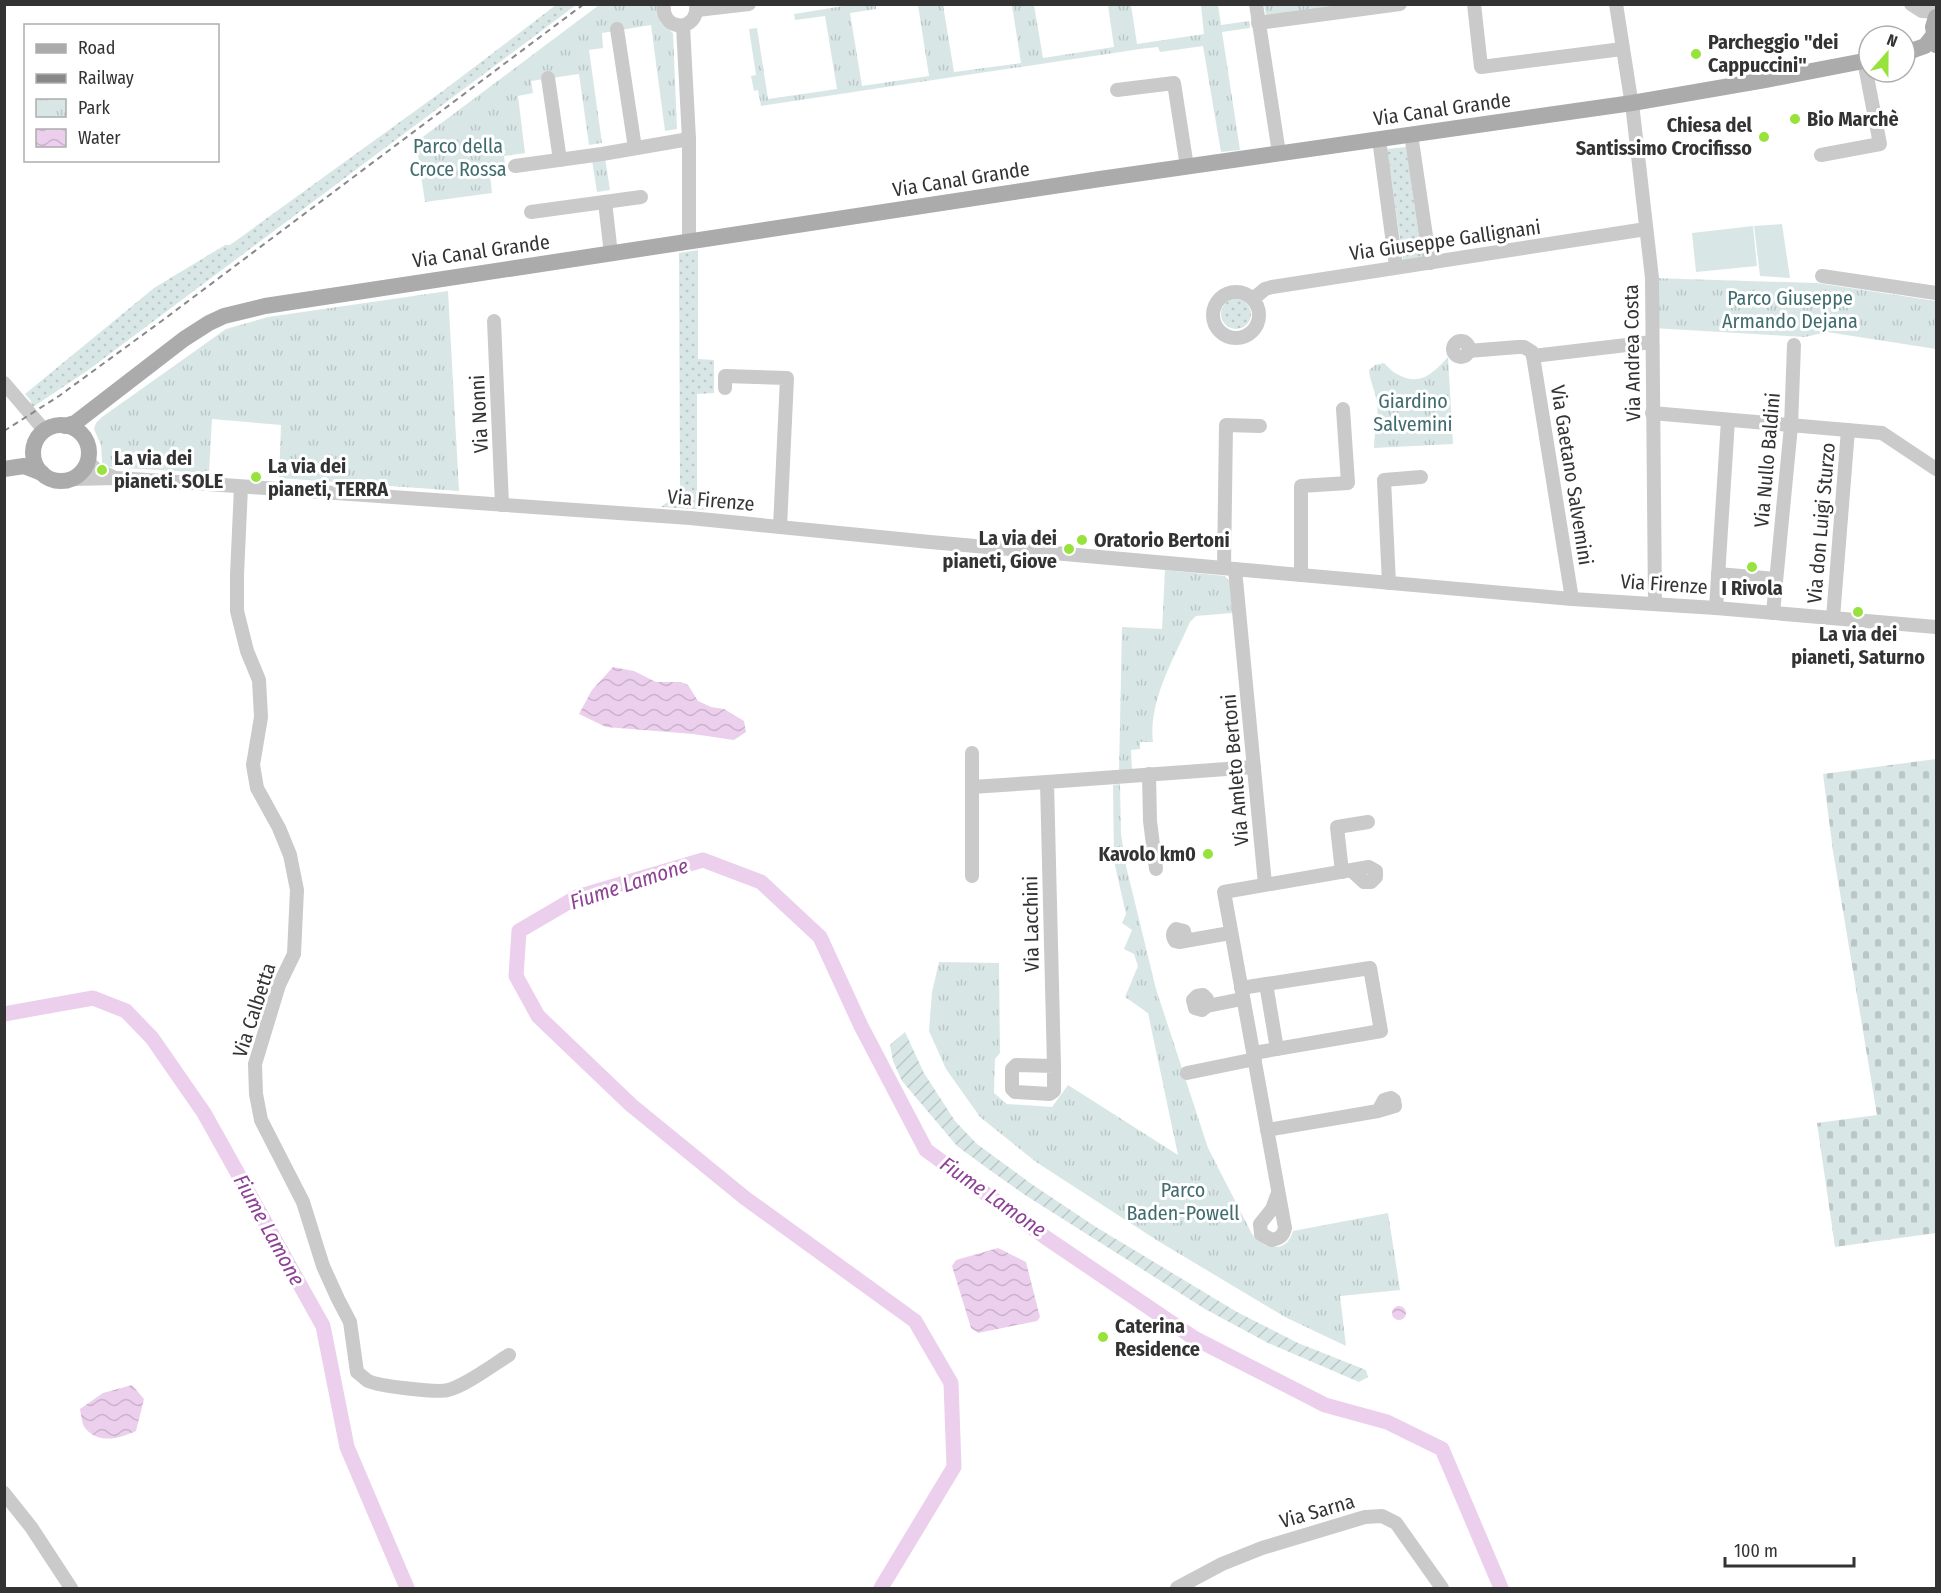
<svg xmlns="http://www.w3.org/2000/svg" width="1941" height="1593" font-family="'Fira Sans Condensed',sans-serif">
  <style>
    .grass { fill: url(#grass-dots) }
    .cemetery { fill: url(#cemetery-stones) }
    .park { fill: url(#park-tufts) }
    .garden { fill: url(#garden-furrows) }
    .pitch { fill: #d8e7e6 }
    .water { fill: url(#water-waves) }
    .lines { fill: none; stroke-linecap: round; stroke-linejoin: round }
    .river { stroke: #ebcfed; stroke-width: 15 }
    .minor { stroke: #cacaca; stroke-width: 14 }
    .major { stroke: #ababab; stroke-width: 16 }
    .rail { stroke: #888; stroke-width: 2; stroke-dasharray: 6 4.5; stroke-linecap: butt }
    .poi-dot { fill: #97e33b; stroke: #fff; stroke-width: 2 }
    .labels { text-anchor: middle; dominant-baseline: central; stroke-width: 6; stroke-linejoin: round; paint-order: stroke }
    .poi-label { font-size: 20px; font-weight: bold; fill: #333; stroke: #fff; text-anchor: start }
    .street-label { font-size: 20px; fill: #333; stroke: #fff }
    .park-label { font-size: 20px; fill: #406c6f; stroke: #fff }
    .water-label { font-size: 21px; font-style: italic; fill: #8e4095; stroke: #fff }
  </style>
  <defs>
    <pattern id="grass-dots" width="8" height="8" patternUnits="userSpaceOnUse" patternTransform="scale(1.5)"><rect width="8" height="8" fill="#d8e7e6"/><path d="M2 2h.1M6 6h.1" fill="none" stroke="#bac7c6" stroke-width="1.8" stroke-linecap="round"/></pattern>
    <pattern id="cemetery-stones" width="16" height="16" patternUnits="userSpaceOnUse" patternTransform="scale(1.5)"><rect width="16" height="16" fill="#d8e7e6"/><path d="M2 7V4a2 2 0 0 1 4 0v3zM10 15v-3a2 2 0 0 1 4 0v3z" fill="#bac7c6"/></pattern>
    <pattern id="park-tufts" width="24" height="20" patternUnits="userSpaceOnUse" patternTransform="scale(1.5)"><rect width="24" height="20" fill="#d8e7e6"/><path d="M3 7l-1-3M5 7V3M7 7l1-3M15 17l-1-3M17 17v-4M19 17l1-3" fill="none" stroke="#bac7c6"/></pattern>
    <pattern id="garden-furrows" width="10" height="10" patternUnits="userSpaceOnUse" patternTransform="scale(1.5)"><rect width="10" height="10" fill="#d8e7e6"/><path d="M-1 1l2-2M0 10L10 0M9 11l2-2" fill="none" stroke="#bac7c6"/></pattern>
    <pattern id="water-waves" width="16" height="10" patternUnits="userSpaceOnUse" patternTransform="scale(1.5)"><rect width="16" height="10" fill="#ebcfed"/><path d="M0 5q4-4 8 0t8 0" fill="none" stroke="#cab2cc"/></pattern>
  </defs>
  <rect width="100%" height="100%" fill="#fff"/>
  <g class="grass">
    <polygon points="556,5 576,5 87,371 30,409 31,401 25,394 154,288 225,245 230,245 444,90"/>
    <polygon points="1406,147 1422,257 1403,260 1387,149"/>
    <polygon points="698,250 698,359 714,360 714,393 697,394 697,489 699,497 708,510 661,507 675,496 680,486 679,253"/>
    <circle cx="1236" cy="314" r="15"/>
  </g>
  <polygon class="cemetery" points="1936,759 1936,1233 1835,1247 1817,1123 1877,1115 1833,851 1823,774"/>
  <g class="park">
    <polygon points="856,4 876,5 876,9 850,13 862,86 929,76 918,5 943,5 954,72 1021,63 1012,5 1034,5 1043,58 1114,47 1108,5 1131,5 1137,44 1204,34 1201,5 1218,5 1221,25 1249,21 1250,28 1222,32 1240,150 1221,152 1203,46 1160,52 1158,47 1140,49 761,106 758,90 754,91 751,76 756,75 749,29 757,28 768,99 837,89 825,16 795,20 794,14"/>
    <polygon points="1264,4 1356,5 1266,16"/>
    <polygon points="599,5 658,5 661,23 673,33 677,129 665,131 651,25 602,33 603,48 589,50 602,143 589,145 579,74 531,81 533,93 518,96 525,153 504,156 506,173 490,175 492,193 425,202 416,142"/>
    <polygon points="605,158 610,190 597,192 592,160"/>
    <polygon points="1652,278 1817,283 1936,301 1936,349 1827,332 1805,337 1652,328"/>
    <polygon points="448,291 459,491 279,478 281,425 212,419 209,473 107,467 102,463 101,445 94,429 96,423 102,417 226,329 268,317"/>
    <path d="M1448 357 1453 444 1374 448C1374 433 1379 418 1377 403 1376 392 1370 383 1369 370L1375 365 1384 363C1388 367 1393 373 1399 375 1421 387 1434 372 1448 357Z"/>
    <path d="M1165 570 1225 576 1230 582 1232 613 1196 616 1190 622C1174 658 1148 702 1153 742H1140V749L1131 750 1132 770 1119 771 1122 627 1162 629Z"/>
    <path d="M1120 784 1121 834 1126 866 1156 989 1208 1148 1252 1234C1264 1247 1286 1256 1293 1231L1388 1213 1400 1290 1340 1296 1346 1346 1285 1317 1158 1241 1036 1162 980 1117 946 1069 929 1031 932 992 939 962 999 963 1000 1053 995 1059 994 1093 1007 1104 1052 1107 1068 1085 1178 1155 1148 1013 1125 997 1138 966 1134 954 1124 949 1132 930 1122 923 1126 914 1114 861 1113 785Z"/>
  </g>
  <polygon class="garden" points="905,1032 924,1073 955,1121 977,1144 1033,1185 1096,1227 1237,1312 1298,1343 1366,1370 1368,1377 1359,1382 1268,1343 1205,1309 1025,1195 991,1171 957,1146 902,1081 893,1061 890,1045"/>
  <g class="pitch">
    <polygon points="1782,224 1790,278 1760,276 1754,226"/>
    <polygon points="1753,226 1757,266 1696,272 1692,233"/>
  </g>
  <g class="water">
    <polygon points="613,667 634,671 656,682 681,682 688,685 698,701 711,707 724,709 744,721 746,732 734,740 693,734 606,727 579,714 592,690"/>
    <polygon points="998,1248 1026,1262 1040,1317 1037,1321 978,1333 971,1328 952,1266 956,1260"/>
    <circle cx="1399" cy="1313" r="7"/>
    <path d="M132 1385 144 1399 136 1431C120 1438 99 1445 85 1428 82 1424 81 1415 80 1409L103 1393Z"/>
  </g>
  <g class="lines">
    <g class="river">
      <polyline points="4,1014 93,998 126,1011 152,1038 204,1113 323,1326 347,1447 407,1588"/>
      <polyline points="881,1588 954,1467 951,1383 915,1321 745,1198 631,1105 538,1016 516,976 519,931 577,897 703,860 761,882 820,937 861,1026 926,1150 1045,1237 1194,1338 1325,1405 1387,1422 1442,1449 1501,1588"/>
    </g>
    <g class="minor">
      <path d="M664 4C660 32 700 33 696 4"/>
      <polyline points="1256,4 1279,153"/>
      <polyline points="1474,4 1481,67 1622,49"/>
      <polyline points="1616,4 1633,112 1652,278 1655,604"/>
      <polyline points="1911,4 1922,11 1936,12"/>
      <polyline points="697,10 749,4"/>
      <polyline points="1258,23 1400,4"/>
      <polyline points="683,26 689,139 689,242"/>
      <polyline points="617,29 635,148"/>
      <polyline points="548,78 560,160"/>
      <polyline points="1117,90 1174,83 1187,167"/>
      <polyline points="1411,134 1430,263"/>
      <polyline points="1379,139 1396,266"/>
      <polyline points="1821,155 1880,144 1864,61"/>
      <polyline points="515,166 602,154 689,139"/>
      <polyline points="605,202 611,254"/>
      <polyline points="531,212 641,197"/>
      <polyline points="1822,276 1936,293"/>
      <circle cx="1236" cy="315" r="23"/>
      <polyline points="1253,299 1265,289 1272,287 1646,229"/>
      <polyline points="494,321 502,505"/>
      <circle cx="1461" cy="349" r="8"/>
      <polyline points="1468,351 1518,347 1524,347 1532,352 1533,356"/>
      <polyline points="4,383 45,431"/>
      <polyline points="725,388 725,376 787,378 780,527"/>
      <polyline points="1652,413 1882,433 1936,469"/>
      <polyline points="88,462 97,470 111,476"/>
      <polyline points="72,479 116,478 194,483 690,518 930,542 1572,599 1716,608 1936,627"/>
      <path d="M241 487 237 575V611L247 651 259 680 261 717 253 765 257 788 279 828 290 855 297 890 294 954 279 985 255 1064 256 1094 261 1120 303 1202 323 1266 338 1299 350 1322 357 1372C361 1375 365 1379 368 1381 379 1386 437 1393 448 1390 465 1386 493 1365 509 1355"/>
      <polyline points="1224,568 1226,425 1260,426"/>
      <polyline points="1235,569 1265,884"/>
      <polyline points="1718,574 1776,579"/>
      <polyline points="1301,575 1301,486 1348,483 1343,409"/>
      <polyline points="1389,583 1384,480 1421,477"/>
      <polyline points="1572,599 1533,356 1652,342"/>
      <polyline points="1716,608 1728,420"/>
      <polyline points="1773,613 1791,426 1794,345"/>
      <polyline points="1833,618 1848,430"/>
      <polyline points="972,753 972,787 1047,782"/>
      <polyline points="1149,774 1150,821 1156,869"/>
      <polyline points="1342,872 1337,827 1368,822"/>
      <polyline points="972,876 972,787"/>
      <path d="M1183 941 1185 936 1184 931 1176 929C1172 933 1172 936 1175 941L1179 942 1230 933"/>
      <polyline points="1266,984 1277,1049"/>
      <polyline points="1241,988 1370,968 1381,1031 1254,1053"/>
      <polyline points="1207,1006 1207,999 1203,995 1197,996 1193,1000 1195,1008 1202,1010 1207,1006 1242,999"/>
      <polyline points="1054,1066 1016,1065 1012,1069 1012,1089 1015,1092 1050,1094 1054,1091 1054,1066 1047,782 1254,767"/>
      <polyline points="1187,1073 1255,1059"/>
      <polyline points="1267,1130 1378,1111 1395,1106 1394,1100 1391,1098 1384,1100 1378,1111"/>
      <path d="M1278 1193 1272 1209 1260 1224 1261 1234 1272 1240C1279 1238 1283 1237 1285 1228L1224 892 1369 867 1376 871V877L1371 882H1364L1351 870"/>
      <polyline points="4,1493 31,1527 71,1588"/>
      <polyline points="1177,1588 1222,1564 1262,1548 1365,1517 1382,1516 1396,1523 1442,1588"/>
    </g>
    <g class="major">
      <polyline points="1936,45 1933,27 1936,17"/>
      <polyline points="1905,53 1925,46 1933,36"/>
      <circle cx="61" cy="453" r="28"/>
      <polyline points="65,426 75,423 184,339 209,323 224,316 265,306 1100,179 1632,103 1765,80 1869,60"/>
      <polyline points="4,469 24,466 42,473"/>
    </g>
    <polyline class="rail" points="4,431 59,396 163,320 584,4"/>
  </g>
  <g class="poi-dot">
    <circle cx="1696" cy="54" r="6"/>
    <circle cx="1795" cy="119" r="6"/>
    <circle cx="1764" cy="137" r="6"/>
    <circle cx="102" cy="470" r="6"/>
    <circle cx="256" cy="477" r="6"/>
    <circle cx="1082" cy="540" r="6"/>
    <circle cx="1069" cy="549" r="6"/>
    <circle cx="1752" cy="567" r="6"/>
    <circle cx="1858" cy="612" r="6"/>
    <circle cx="1208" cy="854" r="6"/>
    <circle cx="1103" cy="1337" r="6"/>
  </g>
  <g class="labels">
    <g class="poi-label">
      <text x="1708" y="42">Parcheggio "dei<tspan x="1708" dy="23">Cappuccini"</tspan></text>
      <text x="1807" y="119">Bio Marchè</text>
      <text x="1752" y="125" text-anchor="end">Chiesa del<tspan x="1752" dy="23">Santissimo Crocifisso</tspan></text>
      <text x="114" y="458">La via dei<tspan x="114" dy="23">pianeti. SOLE</tspan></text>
      <text x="268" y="466">La via dei<tspan x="268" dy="23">pianeti, TERRA</tspan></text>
      <text x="1057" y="538" text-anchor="end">La via dei<tspan x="1057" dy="23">pianeti, Giove</tspan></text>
      <text x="1094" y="540">Oratorio Bertoni</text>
      <text x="1752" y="588" text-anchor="middle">I Rivola</text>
      <text x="1858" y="634" text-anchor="middle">La via dei<tspan x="1858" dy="23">pianeti, Saturno</tspan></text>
      <text x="1196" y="854" text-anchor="end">Kavolo km0</text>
      <text x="1115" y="1326">Caterina<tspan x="1115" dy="23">Residence</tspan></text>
    </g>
    <g class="street-label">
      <text transform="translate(1442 109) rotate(-8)">Via Canal Grande</text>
      <text transform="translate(961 179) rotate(-9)">Via Canal Grande</text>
      <text transform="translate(1445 240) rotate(-8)">Via Giuseppe Gallignani</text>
      <text transform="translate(481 251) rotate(-8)">Via Canal Grande</text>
      <text transform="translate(1632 353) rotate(-91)">Via Andrea Costa</text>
      <text transform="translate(479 414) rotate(-93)">Via Nonni</text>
      <text transform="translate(1767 460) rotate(-85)">Via Nullo Baldini</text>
      <text transform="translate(1572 475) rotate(81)">Via Gaetano Salvemini</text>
      <text transform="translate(711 500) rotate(5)">Via Firenze</text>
      <text transform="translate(1821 523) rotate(-85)">Via don Luigi Sturzo</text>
      <text transform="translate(1664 584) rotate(4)">Via Firenze</text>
      <text transform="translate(1235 770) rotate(-95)">Via Amleto Bertoni</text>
      <text transform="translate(1031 924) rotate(-91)">Via Lacchini</text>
      <text transform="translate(254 1010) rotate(-72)">Via Calbetta</text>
      <text transform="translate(1317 1511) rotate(-16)">Via Sarna</text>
    </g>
    <g class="park-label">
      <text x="458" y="146">Parco della<tspan x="458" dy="23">Croce Rossa</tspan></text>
      <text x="1790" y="298">Parco Giuseppe<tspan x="1790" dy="23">Armando Dejana</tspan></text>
      <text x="1413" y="401">Giardino<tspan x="1413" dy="23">Salvemini</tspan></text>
      <text x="1183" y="1190">Parco<tspan x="1183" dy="23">Baden-Powell</tspan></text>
    </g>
    <g class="water-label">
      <text transform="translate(629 884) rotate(-18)">Fiume Lamone</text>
      <text transform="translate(993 1197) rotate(35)">Fiume Lamone</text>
      <text transform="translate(269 1230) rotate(61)">Fiume Lamone</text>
    </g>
  </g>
  <rect width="1941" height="1593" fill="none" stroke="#333333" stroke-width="12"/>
  <rect x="24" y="24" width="195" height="138" fill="#ffffff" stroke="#adadad" stroke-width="1.5"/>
  <rect x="36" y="44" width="30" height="9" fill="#ababab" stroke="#adadad" stroke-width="1.5"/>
  <text x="78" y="54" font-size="18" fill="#333333">Road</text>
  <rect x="36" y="74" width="30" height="9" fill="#888888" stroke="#adadad" stroke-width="1.5"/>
  <text x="78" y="84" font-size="18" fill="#333333">Railway</text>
  <rect x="36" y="99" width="30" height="18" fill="url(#park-tufts)" stroke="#adadad" stroke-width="1.5"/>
  <text x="78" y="114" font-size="18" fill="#333333">Park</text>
  <rect x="36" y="129" width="30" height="18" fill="url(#water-waves)" stroke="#adadad" stroke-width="1.5"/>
  <text x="78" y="144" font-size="18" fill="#333333">Water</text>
  <g transform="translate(1887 54) rotate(21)"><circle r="28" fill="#ffffff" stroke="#adadad" stroke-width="1.5"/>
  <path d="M0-4.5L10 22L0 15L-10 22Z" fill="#97e33b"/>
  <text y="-9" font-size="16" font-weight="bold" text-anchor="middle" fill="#333333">N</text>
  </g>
  <path d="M1725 1557v9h129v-9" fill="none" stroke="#333333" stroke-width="3"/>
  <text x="1734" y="1557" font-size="18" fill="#333333" stroke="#ffffff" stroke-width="4.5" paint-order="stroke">100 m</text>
</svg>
